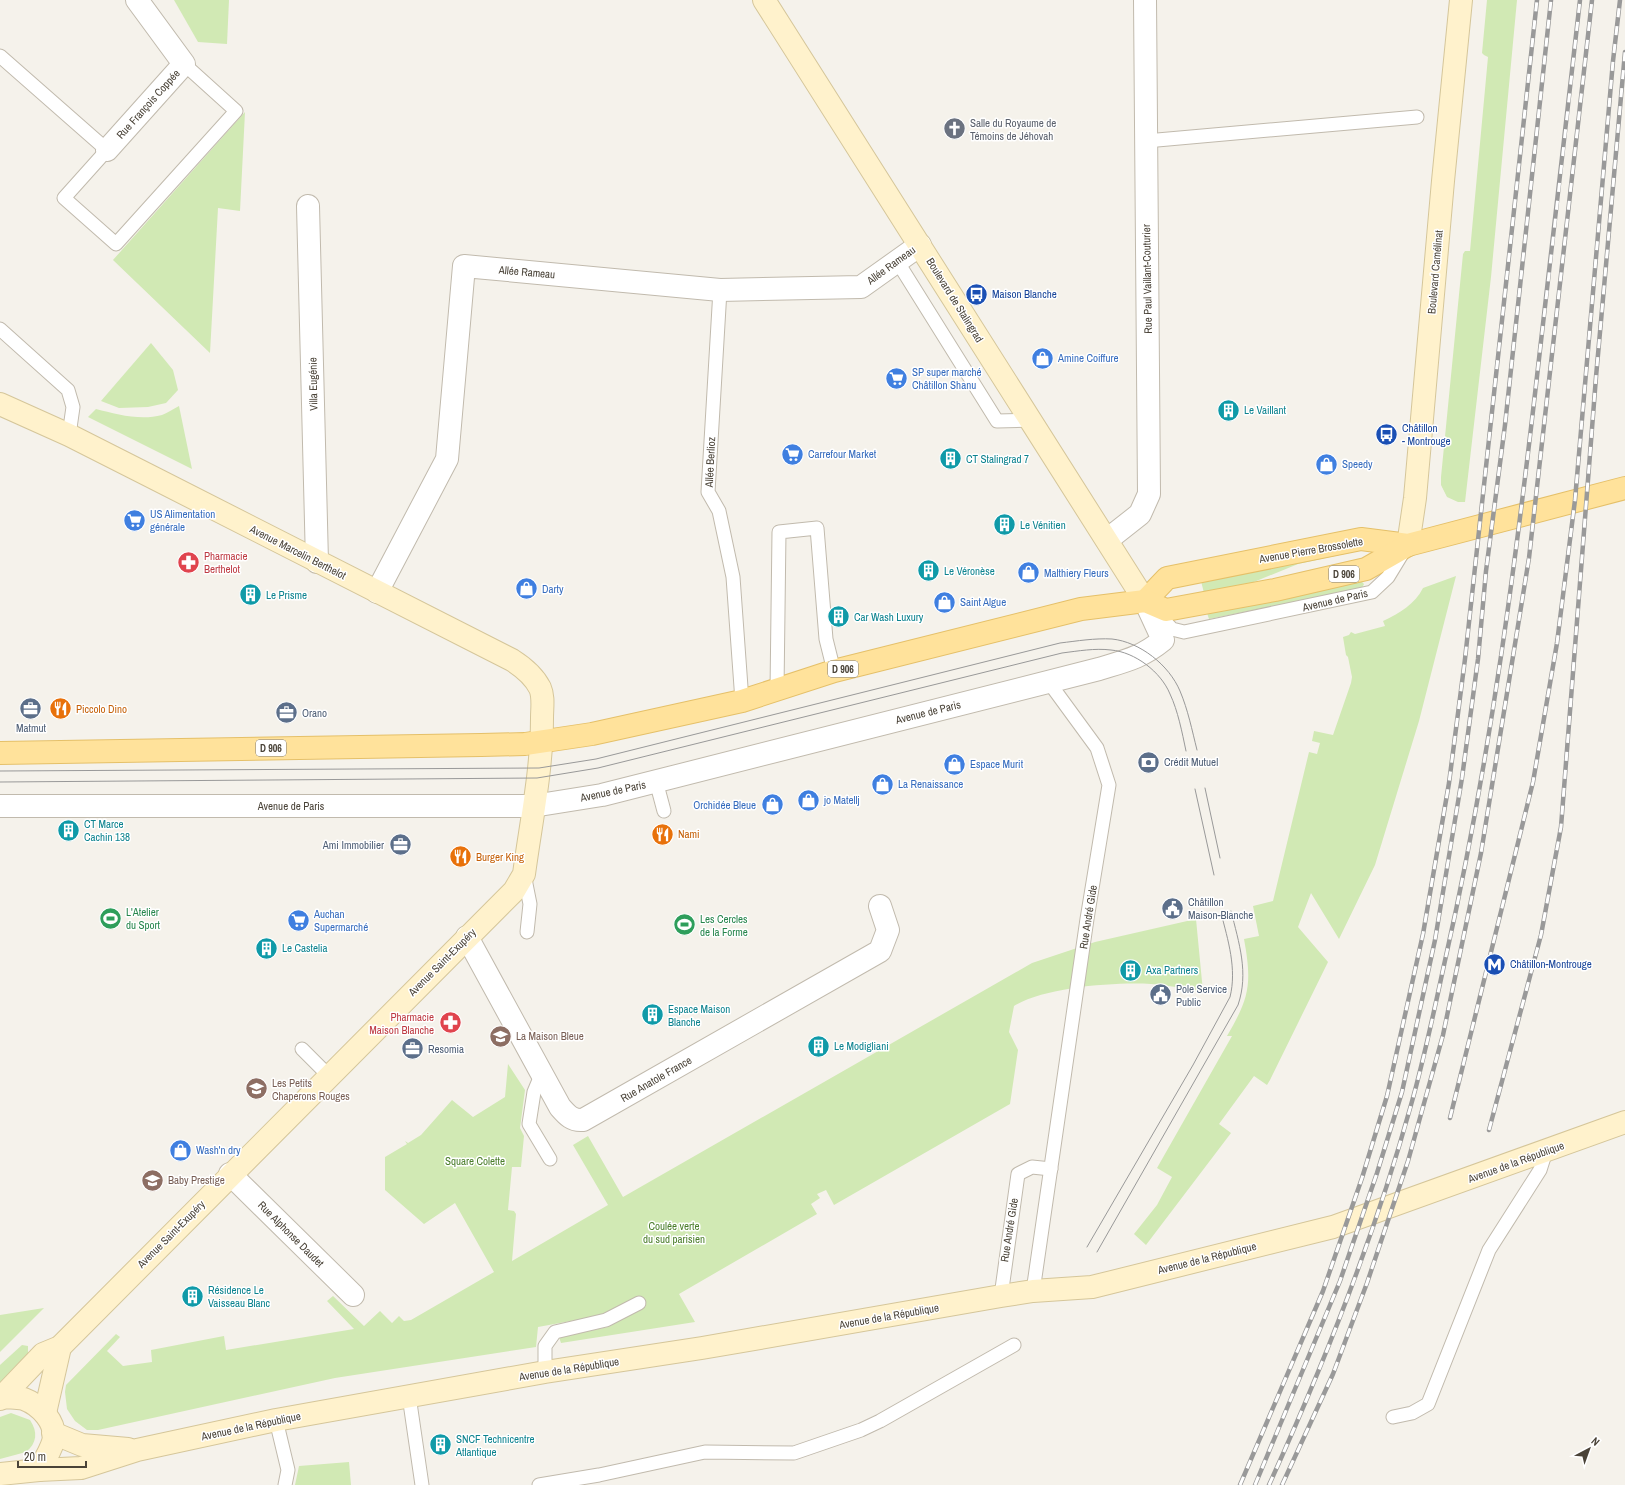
<svg xmlns="http://www.w3.org/2000/svg" width="1625" height="1485" font-family="'Archivo Narrow',sans-serif">
  <style>
    .green { fill: #d1e9b4 }
    .lines { fill: none; stroke-linecap: round; stroke-linejoin: round }
    .lane-casing { stroke: #c1baad; stroke-width: 15 }
    .street-casing { stroke: #c1baad; stroke-width: 24 }
    .secondary-casing { stroke: #d5c69a; stroke-width: 24 }
    .primary-casing { stroke: #e5c069; stroke-width: 24 }
    .lane { stroke: #fff; stroke-width: 13 }
    .street { stroke: #fff; stroke-width: 22 }
    .secondary { stroke: #fff2cc; stroke-width: 22 }
    .primary { stroke: #ffe29b; stroke-width: 22 }
    .tram { stroke: #999; stroke-width: 1 }
    .rail-casing { stroke: #999; stroke-width: 4.5 }
    .rail { stroke: #fff; stroke-width: 3; stroke-dasharray: 9; stroke-linecap: butt }
    .labels { text-anchor: middle; dominant-baseline: central; stroke-width: 3; stroke-linejoin: round; paint-order: stroke }
    .shield { fill: #fff; stroke: #807b74; stroke-width: 1 }
    .shield-label { font-size: 10px; font-weight: bold; fill: #4a4338 }
    .street-label { font-size: 11px; fill: #4a4338; stroke: #fff }
    .worship-label { font-size: 11px; fill: #5b616d; stroke: #fff; text-anchor: start }
    .transit-label { font-size: 11px; fill: #164399; stroke: #fff; text-anchor: start }
    .shop-label { font-size: 11px; fill: #366cbe; stroke: #fff; text-anchor: start }
    .culture-label { font-size: 11px; fill: #0d838f; stroke: #fff; text-anchor: start }
    .health-label { font-size: 11px; fill: #be3a42; stroke: #fff; text-anchor: start }
    .food-label { font-size: 11px; fill: #c56008; stroke: #fff; text-anchor: start }
    .service-label { font-size: 11px; fill: #4e5e75; stroke: #fff; text-anchor: start }
    .leisure-label { font-size: 11px; fill: #27864d; stroke: #fff; text-anchor: start }
    .education-label { font-size: 11px; fill: #785e54; stroke: #fff; text-anchor: start }
    .park-label { font-size: 11px; fill: #4a7d2a; stroke: #fff }
  </style>
  <rect width="100%" height="100%" fill="#f5f2eb"/>
  <g class="green">
    <polygon points="174,0 229,0 227,44 198,42"/>
    <polygon points="1487,0 1517,0 1491,277 1465,502 1458,502 1447,497 1441,485 1441,477 1463,254 1465,251 1470,251 1488,57 1484,55 1482,53"/>
    <polygon points="245,112 240,211 218,208 210,353 113,260"/>
    <polygon points="151,343 173,370 178,390 166,403 148,407 119,408 101,401"/>
    <path d="M179 406 192 469 88 417 96 409C116 414 140 421 162 415 167 413 173 409 179 406Z"/>
    <polygon points="1376,545 1377,547 1298,564 1249,584 1204,593 1201,581"/>
    <path d="M1456 576 1419 721 1375 865 1339 939 1311 893 1298 927 1328 962 1270 1080 1267 1085 1254 1076 1219 1124 1231 1133 1146 1245 1134 1234 1157 1205 1172 1177 1157 1168 1232 1036H1227C1250 997 1252 983 1244 939L1259 936 1253 906 1273 901 1309 752 1317 754 1320 743 1312 741 1314 731 1333 735 1351 683 1352 677 1348 657 1346 655 1343 637 1349 635 1351 632 1355 634 1385 626 1383 621C1400 613 1415 604 1423 588Z"/>
    <polygon points="1361,581 1364,584 1362,588 1209,619 1207,613"/>
    <path d="M1196 919 1203 992C1186 989 1168 985 1151 984 1114 982 1046 987 1014 1006L1009 1032 1018 1050 1010 1104 834 1205 826 1190 817 1194 820 1198 811 1204 817 1214 679 1294 695 1322 561 1343 559 1337 608 1327 642 1308 538 1327 536 1347 335 1378 98 1430H87L75 1421 67 1409 65 1392 66 1385 116 1334 120 1337 107 1351 123 1366 152 1362 151 1350 224 1336 226 1350 354 1329 327 1301 333 1296 364 1326 380 1311 392 1323 399 1316 404 1321 411 1320 494 1272 455 1203 424 1224 385 1190V1157L407 1144 405 1141 408 1143 421 1135 452 1100 473 1117 505 1097 508 1064 525 1090 520 1128 524 1136 521 1167H512L508 1210 514 1211 516 1214 512 1261 608 1205 573 1145 588 1136 623 1197 1032 963 1095 942Z"/>
    <polygon points="44,1308 0,1352 0,1315"/>
    <polygon points="22,1345 28,1346 28,1356 8,1379 0,1383 0,1365"/>
    <path d="M11 1413 30 1420C38 1432 37 1443 26 1452L0 1459V1417Z"/>
    <polygon points="349,1462 351,1485 295,1485 299,1466"/>
  </g>
  <g class="lines">
    <defs>
      <g id="lane">
        <polyline points="0,56 107,150 64,198 116,244 236,111 184,64"/>
        <polyline points="1146,141 1417,117"/>
        <polyline points="897,261 997,421 1031,420"/>
        <polyline points="720,290 708,492 719,511 733,577 742,701"/>
        <polyline points="0,329 68,390 73,407 69,435"/>
        <polyline points="1156,612 1172,629 1184,632 1372,592 1388,577 1405,549"/>
        <polyline points="777,690 779,532 817,528 826,639 834,671"/>
        <polyline points="656,781 664,811"/>
        <polyline points="524,874 530,904 527,932"/>
        <polyline points="302,1049 329,1076"/>
        <polyline points="542,1073 534,1092 529,1124 550,1159"/>
        <polyline points="1033,1291 1087,919 1109,785 1097,748 1048,681"/>
        <polyline points="1001,1296 1018,1174 1032,1167 1051,1169"/>
        <polyline points="545,1372 545,1346 555,1332 606,1320 639,1303"/>
        <polyline points="409,1396 422,1485"/>
        <polyline points="1393,1417 1412,1413 1428,1404 1489,1250 1540,1170 1546,1151"/>
        <polyline points="276,1420 288,1470 285,1485"/>
        <polyline points="539,1485 599,1475 705,1452 794,1453 861,1430 880,1421 1014,1345"/>
      </g>
      <g id="street">
        <polyline points="107,150 184,64 137,0"/>
        <polyline points="308,206 317,562"/>
        <polyline points="1107,540 1140,514 1149,494 1145,0"/>
        <polyline points="377,592 447,459 464,266 720,290 861,287 920,245"/>
        <path d="M0 806H533L602 795 1099 669C1125 661 1141 658 1163 640L1145 601"/>
        <path d="M467 937 560 1107C567 1115 572 1121 583 1120L880 951 888 930 880 906"/>
        <polyline points="230,1174 353,1295"/>
      </g>
      <g id="secondary">
        <polyline points="764,0 1145,601"/>
        <path d="M0 404 69 435 148 475 512 660C523 667 534 676 540 688 544 697 542 708 542 718 542 770 531 822 524 874L514 891 60 1347 43 1354 0 1399"/>
        <polyline points="1408,545 1415,498 1443,181 1461,0"/>
        <path d="M2 1397C9 1398 17 1397 24 1399 40 1405 58 1423 53 1442 50 1452 44 1461 39 1470"/>
        <polyline points="45,1413 60,1347"/>
        <polyline points="53,1433 82,1445 128,1449"/>
        <polyline points="0,1474 39,1470 81,1468 137,1450 276,1420 545,1372 702,1348 1001,1296 1033,1291 1092,1287 1333,1227 1625,1122"/>
      </g>
      <g id="primary">
        <polyline points="1145,601 1167,578 1361,539 1408,545 1625,488"/>
        <polyline points="0,753 481,745 525,744 592,734 742,701 834,671 1081,609 1145,601 1166,610 1275,590 1366,569 1408,545"/>
      </g>
    </defs>
    <use href="#lane" class="lane-casing"/>
    <use href="#street" class="street-casing"/>
    <use href="#secondary" class="secondary-casing"/>
    <use href="#primary" class="primary-casing"/>
    <use href="#lane" class="lane"/>
    <use href="#street" class="street"/>
    <use href="#secondary" class="secondary"/>
    <use href="#primary" class="primary"/>
    <g class="tram">
      <path d="M0 771 539 768 596 759 1060 643C1077 641 1095 638 1112 639 1140 642 1169 665 1180 691 1188 710 1192 730 1197 750"/>
      <path d="M0 782 537 778 598 768 1062 653C1078 651 1095 648 1111 650 1135 652 1161 672 1170 694 1178 711 1182 732 1186 751"/>
      <polyline points="1205,788 1220,858"/>
      <polyline points="1195,789 1214,875"/>
      <path d="M1087 1247 1193 1065 1230 997C1237 969 1228 940 1221 913"/>
      <path d="M1097 1252 1238 1005C1249 973 1239 943 1231 911"/>
    </g>
    <defs>
      <g id="rail">
        <polyline points="1450,1118 1533,782 1557,643 1575,500 1613,61 1620,0"/>
        <polyline points="1489,1130 1541,935 1561,827 1596,377 1625,52"/>
        <polyline points="1240,1485 1323,1291 1362,1178 1387,1096 1423,934 1449,783 1465,659 1537,0"/>
        <polyline points="1255,1485 1340,1281 1377,1173 1402,1092 1435,940 1462,778 1478,659 1486,571 1505,425 1551,0"/>
        <path d="M1269 1485C1325 1362 1375 1235 1411 1105 1425 1056 1435 1006 1446 956 1491 756 1517 554 1540 350 1554 234 1567 117 1580 0"/>
        <polyline points="1282,1485 1333,1374 1367,1283 1408,1161 1443,1035 1481,853 1529,558 1592,0"/>
      </g>
    </defs>
    <use href="#rail" class="rail-casing"/>
    <use href="#rail" class="rail"/>
  </g>
  <defs>
    <symbol id="church-disc" viewBox="-11 -11 22 22"><circle r="9.5" fill="#6b7280" stroke="#fff"/><path d="M-1.2-6h2.4v3.5h3.3v2.4h-3.3V6h-2.4V-.1h-3.3v-2.4h3.3Z" fill="#fff"/></symbol>
    <symbol id="bus-disc" viewBox="-11 -11 22 22"><circle r="9.5" fill="#1a4fb4" stroke="#fff"/><path d="M-5-6H5V4H4V6H2V4H-2V6H-4V4H-5ZM-3.5-4V0h7V-4ZM-3.5 1.2v1.5H-2V1.2ZM2 1.2v1.5H3.5V1.2Z" fill="#fff"/></symbol>
    <symbol id="shop-disc" viewBox="-11 -11 22 22"><circle r="9.5" fill="#3f7fe0" stroke="#fff"/><path d="M-5-2.5h2.3a2.7 3.5 0 0 1 5.4 0H5L5.5 6h-11ZM-1.5-2.5h3a1.5 2.3 0 0 0-3 0Z" fill="#fff"/></symbol>
    <symbol id="supermarket-disc" viewBox="-11 -11 22 22"><circle r="9.5" fill="#3f7fe0" stroke="#fff"/><path d="M-6-5.5h2.5l.6 2H6L4.5 2H-2.5L-4.4-4H-6ZM-1.5 3.2a1.3 1.3 0 1 0 .1 0ZM3 3.2a1.3 1.3 0 1 0 .1 0Z" fill="#fff"/></symbol>
    <symbol id="building-disc" viewBox="-11 -11 22 22"><circle r="9.5" fill="#0f9aa8" stroke="#fff"/><path d="M-4-6H4V6H1V3H-1V6H-4ZM-2.5-4.3h1.7v1.8h-1.7ZM.8-4.3h1.7v1.8H.8ZM-2.5-1h1.7V.8h-1.7ZM.8-1h1.7V.8H.8Z" fill="#fff"/></symbol>
    <symbol id="pharmacy-disc" viewBox="-11 -11 22 22"><circle r="9.5" fill="#e0444e" stroke="#fff"/><path d="M-2-6h4v4h4v4h-4v4h-4v-4h-4v-4h4Z" fill="#fff"/></symbol>
    <symbol id="office-disc" viewBox="-11 -11 22 22"><circle r="9.5" fill="#5c6f8a" stroke="#fff"/><path d="M-6-3h4V-5.5h4V-3h4V5H-6ZM-1-4.5V-3h2v-1.5ZM-6 0V1H6V0Z" fill="#fff"/></symbol>
    <symbol id="restaurant-disc" viewBox="-11 -11 22 22"><circle r="9.5" fill="#e8710a" stroke="#fff"/><path d="M-5-6h1v4h1v-4h1v4h1v-4h1v5L-1.5 .5V6h-2V.5L-5-1ZM5-6V6H3V1.5H1.5Q1.5-4 5-6Z" fill="#fff"/></symbol>
    <symbol id="bank-disc" viewBox="-11 -11 22 22"><circle r="9.5" fill="#5c6f8a" stroke="#fff"/><path d="M-6-4H6V4H-6ZM0-2.3a2.3 2.3 0 1 0 0 4.6a2.3 2.3 0 1 0 0-4.6Z" fill="#fff"/></symbol>
    <symbol id="civic-disc" viewBox="-11 -11 22 22"><circle r="9.5" fill="#5c6f8a" stroke="#fff"/><path d="M-.6-6.5H3V-4.5H.6V-3L4-1V1h2V6H-6V1h2V-1L-.6-3ZM-1.2 2.5V6h2.4V2.5Z" fill="#fff"/></symbol>
    <symbol id="stadium-disc" viewBox="-11 -11 22 22"><circle r="9.5" fill="#2e9e5b" stroke="#fff"/><path d="M0-5a6.5 5 0 1 0 0 10a6.5 5 0 1 0 0-10ZM-3.5-1.8h7v3.6h-7Z" fill="#fff"/></symbol>
    <symbol id="metro-disc" viewBox="-11 -11 22 22"><circle r="9.5" fill="#1a4fb4" stroke="#fff"/><path d="M-5.5 5V-5H-3L0 0L3-5H5.5V5H3V-.5L0 4L-3-.5V5Z" fill="#fff"/></symbol>
    <symbol id="school-disc" viewBox="-11 -11 22 22"><circle r="9.5" fill="#8d6e63" stroke="#fff"/><path d="M0-5L7-2L0 1L-7-2ZM-4 1L0 2.5L4 1V4Q0 6-4 4Z" fill="#fff"/></symbol>
  </defs>
  <g fill-rule="evenodd">
    <use href="#church-disc" x="942" y="116" width="25" height="25"/>
    <use href="#bus-disc" x="964" y="282" width="25" height="25"/>
    <use href="#shop-disc" x="1030" y="346" width="25" height="25"/>
    <use href="#supermarket-disc" x="884" y="366" width="25" height="25"/>
    <use href="#building-disc" x="1216" y="398" width="25" height="25"/>
    <use href="#bus-disc" x="1374" y="422" width="25" height="25"/>
    <use href="#supermarket-disc" x="780" y="442" width="25" height="25"/>
    <use href="#building-disc" x="938" y="446" width="25" height="25"/>
    <use href="#shop-disc" x="1314" y="452" width="25" height="25"/>
    <use href="#supermarket-disc" x="122" y="508" width="25" height="25"/>
    <use href="#building-disc" x="992" y="512" width="25" height="25"/>
    <use href="#pharmacy-disc" x="176" y="550" width="25" height="25"/>
    <use href="#building-disc" x="916" y="558" width="25" height="25"/>
    <use href="#shop-disc" x="1016" y="560" width="25" height="25"/>
    <use href="#shop-disc" x="514" y="576" width="25" height="25"/>
    <use href="#building-disc" x="238" y="582" width="25" height="25"/>
    <use href="#shop-disc" x="932" y="590" width="25" height="25"/>
    <use href="#building-disc" x="826" y="604" width="25" height="25"/>
    <use href="#office-disc" x="18" y="696" width="25" height="25"/>
    <use href="#restaurant-disc" x="48" y="696" width="25" height="25"/>
    <use href="#office-disc" x="274" y="700" width="25" height="25"/>
    <use href="#bank-disc" x="1136" y="750" width="25" height="25"/>
    <use href="#shop-disc" x="942" y="752" width="25" height="25"/>
    <use href="#shop-disc" x="870" y="772" width="25" height="25"/>
    <use href="#shop-disc" x="796" y="788" width="25" height="25"/>
    <use href="#shop-disc" x="760" y="792" width="25" height="25"/>
    <use href="#building-disc" x="56" y="818" width="25" height="25"/>
    <use href="#restaurant-disc" x="650" y="822" width="25" height="25"/>
    <use href="#office-disc" x="388" y="832" width="25" height="25"/>
    <use href="#restaurant-disc" x="448" y="844" width="25" height="25"/>
    <use href="#civic-disc" x="1160" y="896" width="25" height="25"/>
    <use href="#stadium-disc" x="98" y="906" width="25" height="25"/>
    <use href="#supermarket-disc" x="286" y="908" width="25" height="25"/>
    <use href="#stadium-disc" x="672" y="912" width="25" height="25"/>
    <use href="#building-disc" x="254" y="936" width="25" height="25"/>
    <use href="#metro-disc" x="1482" y="952" width="25" height="25"/>
    <use href="#building-disc" x="1118" y="958" width="25" height="25"/>
    <use href="#civic-disc" x="1148" y="982" width="25" height="25"/>
    <use href="#building-disc" x="640" y="1002" width="25" height="25"/>
    <use href="#pharmacy-disc" x="438" y="1010" width="25" height="25"/>
    <use href="#school-disc" x="488" y="1024" width="25" height="25"/>
    <use href="#building-disc" x="806" y="1034" width="25" height="25"/>
    <use href="#office-disc" x="400" y="1036" width="25" height="25"/>
    <use href="#school-disc" x="244" y="1076" width="25" height="25"/>
    <use href="#shop-disc" x="168" y="1138" width="25" height="25"/>
    <use href="#school-disc" x="140" y="1168" width="25" height="25"/>
    <use href="#building-disc" x="180" y="1284" width="25" height="25"/>
    <use href="#building-disc" x="428" y="1432" width="25" height="25"/>
  </g>
  <g class="labels">
    <g class="shield">
      <rect x="1329" y="566" width="30" height="16" rx="3"/>
      <rect x="828" y="661" width="30" height="16" rx="3"/>
      <rect x="256" y="740" width="30" height="16" rx="3"/>
    </g>
    <g class="shield-label">
      <text x="1344" y="574">D 906</text>
      <text x="843" y="669">D 906</text>
      <text x="271" y="748">D 906</text>
    </g>
    <g class="street-label">
      <text transform="translate(148 104) rotate(-48)">Rue François Coppée</text>
      <text transform="translate(891 265) rotate(-36)">Allée Rameau</text>
      <text transform="translate(527 272) rotate(5)">Allée Rameau</text>
      <text transform="translate(1435 272) rotate(-85)">Boulevard Camélinat</text>
      <text transform="translate(1147 279) rotate(-91)">Rue Paul Vaillant-Couturier</text>
      <text transform="translate(955 300) rotate(58)">Boulevard de Stalingrad</text>
      <text transform="translate(313 384) rotate(-91)">Villa Eugénie</text>
      <text transform="translate(710 462) rotate(-87)">Allée Berlioz</text>
      <text transform="translate(1311 550) rotate(-10)">Avenue Pierre Brossolette</text>
      <text transform="translate(298 552) rotate(27)">Avenue Marcelin Berthelot</text>
      <text transform="translate(1335 600) rotate(-13)">Avenue de Paris</text>
      <text transform="translate(928 712) rotate(-14)">Avenue de Paris</text>
      <text transform="translate(613 791) rotate(-12)">Avenue de Paris</text>
      <text x="291" y="806">Avenue de Paris</text>
      <text transform="translate(1088 917) rotate(-81)">Rue André Gide</text>
      <text transform="translate(442 962) rotate(-45)">Avenue Saint-Exupéry</text>
      <text transform="translate(656 1079) rotate(-30)">Rue Anatole France</text>
      <text transform="translate(1516 1162) rotate(-20)">Avenue de la République</text>
      <text transform="translate(1009 1230) rotate(-81)">Rue André Gide</text>
      <text transform="translate(171 1234) rotate(-45)">Avenue Saint-Exupéry</text>
      <text transform="translate(291 1234) rotate(45)">Rue Alphonse Daudet</text>
      <text transform="translate(1207 1258) rotate(-14)">Avenue de la République</text>
      <text transform="translate(889 1316) rotate(-10)">Avenue de la République</text>
      <text transform="translate(569 1369) rotate(-9)">Avenue de la République</text>
      <text transform="translate(251 1426) rotate(-12)">Avenue de la République</text>
    </g>
    <g class="worship-label">
      <text x="970" y="123">Salle du Royaume de<tspan x="970" dy="13">Témoins de Jéhovah</tspan></text>
    </g>
    <g class="transit-label">
      <text x="992" y="294">Maison Blanche</text>
      <text x="1402" y="428">Châtillon<tspan x="1402" dy="13">- Montrouge</tspan></text>
      <text x="1510" y="964">Châtillon-Montrouge</text>
    </g>
    <g class="shop-label">
      <text x="1058" y="358">Amine Coiffure</text>
      <text x="912" y="372">SP super marché<tspan x="912" dy="13">Châtillon Shanu</tspan></text>
      <text x="808" y="454">Carrefour Market</text>
      <text x="1342" y="464">Speedy</text>
      <text x="150" y="514">US Alimentation<tspan x="150" dy="13">générale</tspan></text>
      <text x="1044" y="573">Malthiery Fleurs</text>
      <text x="542" y="589">Darty</text>
      <text x="960" y="602">Saint Algue</text>
      <text x="970" y="764">Espace Murit</text>
      <text x="898" y="784">La Renaissance</text>
      <text x="824" y="800">jo Matellj</text>
      <text x="756" y="805" text-anchor="end">Orchidée Bleue</text>
      <text x="314" y="914">Auchan<tspan x="314" dy="13">Supermarché</tspan></text>
      <text x="196" y="1150">Wash'n dry</text>
    </g>
    <g class="culture-label">
      <text x="1244" y="410">Le Vaillant</text>
      <text x="966" y="459">CT Stalingrad 7</text>
      <text x="1020" y="525">Le Vénitien</text>
      <text x="944" y="571">Le Véronèse</text>
      <text x="266" y="595">Le Prisme</text>
      <text x="854" y="617">Car Wash Luxury</text>
      <text x="84" y="824">CT Marce<tspan x="84" dy="13">Cachin 138</tspan></text>
      <text x="282" y="948">Le Castelia</text>
      <text x="1146" y="970">Axa Partners</text>
      <text x="668" y="1009">Espace Maison<tspan x="668" dy="13">Blanche</tspan></text>
      <text x="834" y="1046">Le Modigliani</text>
      <text x="208" y="1290">Résidence Le<tspan x="208" dy="13">Vaisseau Blanc</tspan></text>
      <text x="456" y="1439">SNCF Technicentre<tspan x="456" dy="13">Atlantique</tspan></text>
    </g>
    <g class="health-label">
      <text x="204" y="556">Pharmacie<tspan x="204" dy="13">Berthelot</tspan></text>
      <text x="434" y="1017" text-anchor="end">Pharmacie<tspan x="434" dy="13">Maison Blanche</tspan></text>
    </g>
    <g class="food-label">
      <text x="76" y="709">Piccolo Dino</text>
      <text x="678" y="834">Nami</text>
      <text x="476" y="857">Burger King</text>
    </g>
    <g class="service-label">
      <text x="302" y="713">Orano</text>
      <text x="31" y="728" text-anchor="middle">Matmut</text>
      <text x="1164" y="762">Crédit Mutuel</text>
      <text x="384" y="845" text-anchor="end">Ami Immobilier</text>
      <text x="1188" y="902">Châtillon<tspan x="1188" dy="13">Maison-Blanche</tspan></text>
      <text x="1176" y="989">Pole Service<tspan x="1176" dy="13">Public</tspan></text>
      <text x="428" y="1049">Resomia</text>
    </g>
    <g class="leisure-label">
      <text x="126" y="912">L'Atelier<tspan x="126" dy="13">du Sport</tspan></text>
      <text x="700" y="919">Les Cercles<tspan x="700" dy="13">de la Forme</tspan></text>
    </g>
    <g class="education-label">
      <text x="516" y="1036">La Maison Bleue</text>
      <text x="272" y="1083">Les Petits<tspan x="272" dy="13">Chaperons Rouges</tspan></text>
      <text x="168" y="1180">Baby Prestige</text>
    </g>
    <g class="park-label">
      <text x="475" y="1161">Square Colette</text>
      <text x="674" y="1226">Coulée verte<tspan x="674" dy="13">du sud parisien</tspan></text>
    </g>
  </g>
  <g transform="translate(1589 1449) rotate(41)" stroke="#ffffff" stroke-width="3" paint-order="stroke">
  <path d="M0-3L7 15L0 10L-7 15Z" fill="#4a4338"/>
  <text y="-6" font-size="11" font-weight="bold" text-anchor="middle" fill="#4a4338">N</text>
  </g>
  <path d="M18 1461v6h68v-6" fill="none" stroke="#4a4338" stroke-width="2"/>
  <text x="24" y="1461" font-size="12" fill="#4a4338" stroke="#ffffff" stroke-width="3" paint-order="stroke">20 m</text>
</svg>
